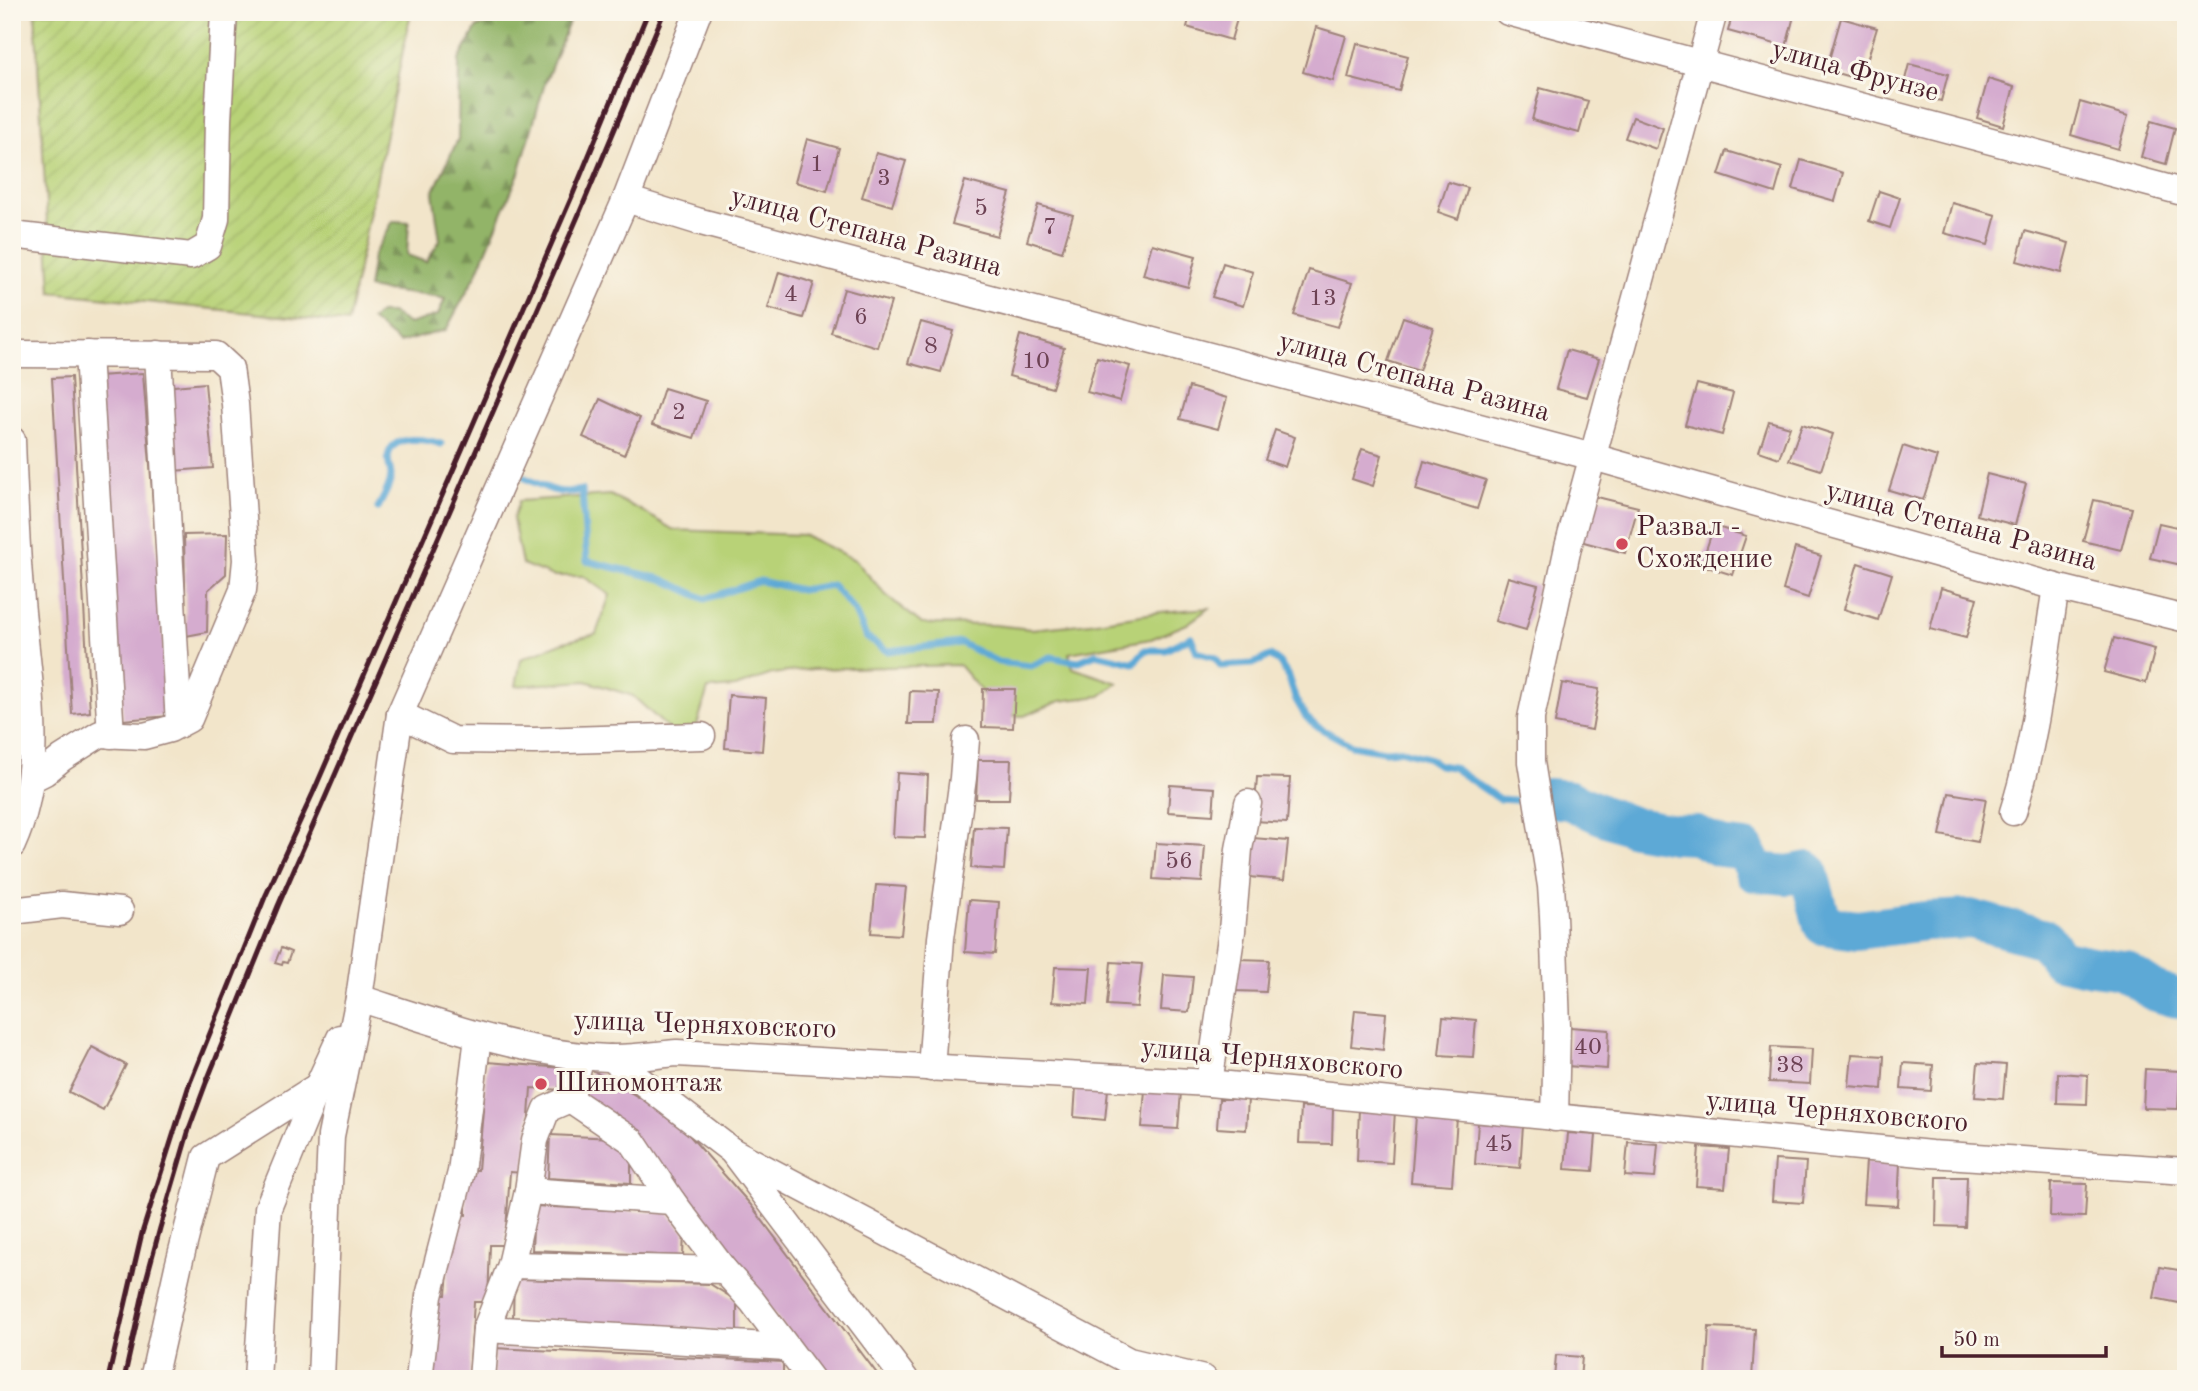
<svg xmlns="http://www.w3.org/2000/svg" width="2198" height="1391" font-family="'Old Standard TT',serif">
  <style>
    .green { fill: #b8d277; stroke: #817851; stroke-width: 2 }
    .forest { fill: url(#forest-firs); stroke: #6e6a4a; stroke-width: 2 }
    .garden { fill: url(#garden-furrows); stroke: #817851; stroke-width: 2 }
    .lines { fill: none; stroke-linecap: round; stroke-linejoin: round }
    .stream { stroke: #5da9d6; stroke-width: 7 }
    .river { stroke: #5da9d6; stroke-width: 40 }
    .building { fill: #d5accf }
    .minor-casing { stroke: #9e827a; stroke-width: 29 }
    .minor { stroke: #fff; stroke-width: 26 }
    .rail { stroke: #4a1f2b; stroke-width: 5 }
    .poi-dot { fill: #d1495b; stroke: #fbf7ec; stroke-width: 2.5 }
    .labels { text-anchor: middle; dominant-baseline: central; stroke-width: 6; stroke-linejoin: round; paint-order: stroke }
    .number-label { font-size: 24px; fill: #6d4254 }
    .street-label { font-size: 28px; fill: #4a1f2b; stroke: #fbf7ec }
    .poi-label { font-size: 28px; fill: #4a1f2b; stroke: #fbf7ec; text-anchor: start }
  </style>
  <defs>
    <pattern id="forest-firs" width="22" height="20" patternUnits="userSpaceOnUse" patternTransform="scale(1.75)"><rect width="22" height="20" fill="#92b468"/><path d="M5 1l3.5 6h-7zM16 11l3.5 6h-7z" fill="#799256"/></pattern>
    <pattern id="garden-furrows" width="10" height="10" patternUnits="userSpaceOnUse" patternTransform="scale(1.75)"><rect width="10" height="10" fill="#b8d277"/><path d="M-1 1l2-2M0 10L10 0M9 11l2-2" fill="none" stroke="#a0b467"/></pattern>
  </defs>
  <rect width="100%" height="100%" fill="#fbf7ec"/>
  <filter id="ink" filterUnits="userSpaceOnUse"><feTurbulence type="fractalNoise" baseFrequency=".0143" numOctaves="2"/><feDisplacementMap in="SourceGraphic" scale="14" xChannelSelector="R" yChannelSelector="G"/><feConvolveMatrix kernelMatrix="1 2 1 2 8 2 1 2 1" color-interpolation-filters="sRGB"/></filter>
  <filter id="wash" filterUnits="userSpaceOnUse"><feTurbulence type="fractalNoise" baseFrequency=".00686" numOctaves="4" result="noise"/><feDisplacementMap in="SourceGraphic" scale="28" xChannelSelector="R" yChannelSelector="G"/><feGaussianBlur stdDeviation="1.57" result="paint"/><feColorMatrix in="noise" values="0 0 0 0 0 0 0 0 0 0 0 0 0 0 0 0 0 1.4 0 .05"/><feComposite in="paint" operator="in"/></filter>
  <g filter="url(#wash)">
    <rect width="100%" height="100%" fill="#f2e5ca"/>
    <polygon class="green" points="610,495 640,510 674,530 804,535 855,560 886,595 922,624 994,625 1031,629 1090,623 1160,612 1209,608 1187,624 1151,639 1069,653 1073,668 1118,683 1100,696 1060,701 1024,716 994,715 981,691 959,665 813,669 772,674 735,687 708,689 693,738 674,734 633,696 586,681 516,686 521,659 564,642 596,634 610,595 583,576 553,576 522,564 513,519 519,501"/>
    <path class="forest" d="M529 12H573L545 83 519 173 477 273 446 330 399 343 371 320 380 313H391L409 324 438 315 445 299C420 292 394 294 368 288L373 256 393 221 409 222 407 255 426 262 440 240 433 193 458 139 459 60 477 27Z"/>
    <polygon class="garden" points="35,12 411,12 347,323 51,292"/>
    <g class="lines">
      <g class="stream">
        <path d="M525 478C547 488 558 496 582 490L587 561 662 579 705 599 760 581 801 590 832 585 854 610 866 637 887 651 961 643 998 662 1031 666 1051 657 1077 662 1096 654 1134 663 1145 650H1165L1191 637 1197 652 1215 657 1221 666 1253 664 1270 656 1279 662 1288 676 1296 700 1306 717 1316 726 1351 745 1385 751 1399 750 1428 758 1439 765 1452 767 1499 799 1528 801"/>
        <path d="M378 508C383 497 390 488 391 476 391 468 386 461 389 453 395 434 427 439 441 444"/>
      </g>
      <polyline class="river" points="1548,798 1569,800 1602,815 1634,827 1674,834 1696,835 1720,847 1746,850 1755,872 1788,875 1808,871 1823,925 1857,930 1925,921 1970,919 2045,939 2059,959 2092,966 2123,970 2156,992 2177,998"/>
    </g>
    <g id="blocks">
      <g class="building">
        <polygon points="1126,12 1147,12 1145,18"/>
        <polygon points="1191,12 1239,12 1231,40 1187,27"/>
        <polygon points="1733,12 1795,12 1786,47 1728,31"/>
        <polygon points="1841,18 1877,28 1861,80 1826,70"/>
        <polygon points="1316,27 1346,36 1333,81 1303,72"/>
        <polygon points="1357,43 1408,56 1399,91 1348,78"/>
        <polygon points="1909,64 1948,74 1941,101 1902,91"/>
        <polygon points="1988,79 2014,87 2003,126 1977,118"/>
        <polygon points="1540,88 1588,101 1579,133 1532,120"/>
        <polygon points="2080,102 2128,116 2118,149 2071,135"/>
        <polygon points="1633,117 1663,128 1656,149 1625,138"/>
        <polygon points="2151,121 2175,128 2166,164 2141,157"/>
        <polygon points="807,139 839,148 827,191 795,182"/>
        <polygon points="1727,151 1782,168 1775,193 1719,175"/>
        <polygon points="876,153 906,161 892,206 862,197"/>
        <polygon points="1801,160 1843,173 1835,201 1793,189"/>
        <polygon points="965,181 1010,193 997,236 952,224"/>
        <polygon points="1448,182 1468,188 1458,219 1438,212"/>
        <polygon points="1879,191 1900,198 1890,228 1869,221"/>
        <polygon points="1952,203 1996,215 1988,245 1944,233"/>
        <polygon points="1038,205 1073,215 1062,252 1027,241"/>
        <polygon points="2025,231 2069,243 2061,273 2017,261"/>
        <polygon points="1152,244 1196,256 1188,287 1143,275"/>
        <polygon points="1223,263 1253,272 1243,306 1212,297"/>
        <polygon points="1309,270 1352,283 1338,327 1294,315"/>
        <polygon points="779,272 814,283 803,318 768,308"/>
        <polygon points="844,289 891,302 877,347 831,333"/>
        <polygon points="1403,317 1433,327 1419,371 1388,361"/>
        <polygon points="921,322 953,331 941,372 908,363"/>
        <polygon points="1020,335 1064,348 1052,388 1009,376"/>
        <polygon points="1567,350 1599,359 1587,397 1556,389"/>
        <polygon points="1097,357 1130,366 1120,401 1087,392"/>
        <polygon points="143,373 169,716 123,720 98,376"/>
        <polygon points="71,377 90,712 72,714 52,378"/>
        <polygon points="205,383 213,468 172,471 164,387"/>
        <polygon points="1697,384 1733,393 1722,435 1685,425"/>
        <polygon points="1189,387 1227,398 1218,429 1180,419"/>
        <polygon points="664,388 706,401 694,438 652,425"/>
        <polygon points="600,399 640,418 624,455 583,437"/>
        <polygon points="1769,421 1790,427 1779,458 1759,451"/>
        <polygon points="1802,424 1833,434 1821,470 1789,460"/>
        <polygon points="1275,430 1295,437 1285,467 1265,460"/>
        <polygon points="1903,446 1937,457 1923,500 1889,490"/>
        <polygon points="1362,449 1382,455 1373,486 1352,479"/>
        <polygon points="1424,461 1486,480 1477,509 1416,490"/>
        <polygon points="1987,474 2026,484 2015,525 1977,515"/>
        <polygon points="1593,496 1638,507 1625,553 1580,541"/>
        <polygon points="2094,500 2132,508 2121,550 2083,541"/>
        <polygon points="2159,523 2186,529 2186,566 2150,558"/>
        <polygon points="1714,526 1746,536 1733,575 1701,565"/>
        <polygon points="227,534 226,574 208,590 207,632 186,636 184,535"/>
        <polygon points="1795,548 1821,556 1808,598 1783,590"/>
        <polygon points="1858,563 1892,574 1878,620 1844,609"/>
        <polygon points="1508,577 1538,585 1526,630 1495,621"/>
        <polygon points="1941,588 1977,598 1966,638 1930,629"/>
        <polygon points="2114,638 2155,649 2146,683 2104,672"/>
        <polygon points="1562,683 1599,689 1592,730 1555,723"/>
        <polygon points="983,689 1015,689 1013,728 982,727"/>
        <polygon points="910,691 939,692 937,724 908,724"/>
        <polygon points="729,695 766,698 762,751 725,748"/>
        <polygon points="978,760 1011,760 1009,799 976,799"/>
        <polygon points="897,773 928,775 925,838 893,837"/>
        <polygon points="1257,777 1290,778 1287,823 1254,821"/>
        <polygon points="1170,785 1215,788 1213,815 1168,812"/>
        <polygon points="1949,793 1986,799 1978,842 1940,835"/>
        <polygon points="974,827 1007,828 1004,870 971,868"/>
        <polygon points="1253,838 1288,841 1284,880 1249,877"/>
        <polygon points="1156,843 1205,846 1202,882 1153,879"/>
        <polygon points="876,885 906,887 901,935 871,933"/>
        <polygon points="969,900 999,902 995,954 965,952"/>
        <polygon points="281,948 291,952 287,963 283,962 282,965 275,963"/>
        <polygon points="1238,959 1269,960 1266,992 1235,991"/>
        <polygon points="1111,962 1142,964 1137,1007 1107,1005"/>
        <polygon points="1055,967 1091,968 1088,1004 1052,1002"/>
        <polygon points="1164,975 1193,977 1189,1012 1161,1010"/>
        <polygon points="1355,1010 1386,1013 1383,1050 1351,1046"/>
        <polygon points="1443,1017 1476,1020 1473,1057 1439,1055"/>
        <polygon points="1570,1027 1609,1030 1607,1069 1567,1066"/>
        <polygon points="92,1047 126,1065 103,1110 69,1092"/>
        <polygon points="1771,1047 1812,1049 1810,1084 1769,1082"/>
        <polygon points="1852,1054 1884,1056 1882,1089 1849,1086"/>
        <polygon points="487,1062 563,1068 563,1090 531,1088 525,1173 510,1172 505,1245 490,1245 488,1302 474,1302 469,1379 426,1379 433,1295 446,1295 453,1214 466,1215 466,1170 478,1170"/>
        <polygon points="1903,1063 1933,1065 1931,1091 1901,1089"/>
        <polygon points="1978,1063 2006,1065 2003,1099 1975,1097"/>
        <polygon points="2145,1069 2180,1071 2178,1109 2143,1108"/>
        <polygon points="592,1070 674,1118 750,1204 881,1379 825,1379 663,1171 578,1093"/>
        <polygon points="2058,1073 2088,1075 2087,1104 2057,1103"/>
        <polygon points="1076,1086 1108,1089 1105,1120 1074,1117"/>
        <polygon points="1145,1090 1181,1092 1178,1129 1142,1127"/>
        <polygon points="1219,1099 1248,1099 1246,1130 1217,1128"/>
        <polygon points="1301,1107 1333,1108 1332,1144 1299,1143"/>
        <polygon points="1359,1108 1395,1110 1392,1163 1357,1161"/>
        <polygon points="1416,1116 1457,1118 1452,1185 1411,1182"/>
        <polygon points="1478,1123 1523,1126 1520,1168 1475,1164"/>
        <polygon points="1568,1133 1596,1135 1593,1171 1565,1169"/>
        <polygon points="550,1135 614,1138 631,1153 631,1183 548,1178"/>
        <polygon points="1628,1142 1658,1144 1655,1178 1625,1176"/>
        <polygon points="1699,1147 1729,1149 1725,1188 1696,1186"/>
        <polygon points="1775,1160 1806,1162 1803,1203 1772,1201"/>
        <polygon points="1866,1161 1900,1163 1898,1206 1863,1204"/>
        <polygon points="1937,1177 1967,1177 1965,1227 1936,1226"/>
        <polygon points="2051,1183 2087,1184 2085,1217 2050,1216"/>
        <polygon points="534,1206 668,1213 684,1232 683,1256 532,1250"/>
        <polygon points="2160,1267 2185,1271 2179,1303 2154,1298"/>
        <polygon points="514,1279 710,1284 737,1301 737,1332 513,1319"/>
        <polygon points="1709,1327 1755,1329 1752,1379 1706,1379"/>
        <polygon points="494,1348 783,1362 783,1379 493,1379"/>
        <polygon points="1556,1355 1582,1357 1580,1379 1554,1379"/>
      </g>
    </g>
  </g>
  <g filter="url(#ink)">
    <use href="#blocks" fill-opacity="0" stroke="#9e827a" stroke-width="2"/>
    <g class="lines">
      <defs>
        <g id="minor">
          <polyline points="1508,12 2186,193"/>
          <polyline points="626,199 697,221 1593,457 2056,587 2186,619"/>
          <polyline points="12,235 191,256 208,246 216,219 218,120 224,12"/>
          <polyline points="12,354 216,355 230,368 235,404 246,560 243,590 189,719 170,729 144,736 100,734 62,758 45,772 31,779"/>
          <polyline points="88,354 111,735"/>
          <polyline points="158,354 179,724"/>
          <path d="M12 440C14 494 16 548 21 601 28 682 47 769 12 845"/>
          <polyline points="400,714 453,740 534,741 702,736"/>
          <path d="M2013 812C2036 740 2044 662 2056 587"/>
          <polyline points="12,911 62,905 120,911"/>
          <path d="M359 998C440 1024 522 1054 608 1058 630 1059 654 1055 677 1053L1209 1083 1931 1154 2186 1171"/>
          <polyline points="581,1057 570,1099 632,1141 672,1201 724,1270 752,1301 811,1379"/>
          <polyline points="611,1058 732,1151 905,1379"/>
          <polyline points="931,1068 941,938 963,778 966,740"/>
          <polyline points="1209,1083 1232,931 1239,849 1248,803"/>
          <polyline points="1555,1118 1557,1026 1553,916 1551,886 1531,762 1531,718 1568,547 1714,12"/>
          <polyline points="732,1151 1129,1361 1204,1379"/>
          <polyline points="528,1191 672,1201"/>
          <polyline points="511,1265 724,1270"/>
          <polyline points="486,1329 786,1347"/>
          <polyline points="153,1379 178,1267 206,1157 318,1086"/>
          <polyline points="257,1379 268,1208 318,1086 340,1038"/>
          <polyline points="321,1379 331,1136 359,998 400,714 626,199 698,12"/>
          <polyline points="419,1379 429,1296 461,1172 478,1037"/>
          <polyline points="482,1379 486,1329 511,1265 528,1191 535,1140 547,1109 570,1099"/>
        </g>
      </defs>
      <use href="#minor" class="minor-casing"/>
      <use href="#minor" class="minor"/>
      <g class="rail">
        <polyline points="108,1379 142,1233 189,1085 265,897 313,793 573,194 648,12"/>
        <polyline points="124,1379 146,1280 160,1228 190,1126 206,1083 278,906 579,214 664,12"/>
      </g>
    </g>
  </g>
  <g class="poi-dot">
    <circle cx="1622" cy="544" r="7"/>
    <circle cx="541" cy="1084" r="7"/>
  </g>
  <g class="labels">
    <g class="number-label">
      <text x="817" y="165">1</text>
      <text x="884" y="179">3</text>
      <text x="981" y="209">5</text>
      <text x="1050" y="228">7</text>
      <text x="791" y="295">4</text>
      <text x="1323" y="299">13</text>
      <text x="861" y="318">6</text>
      <text x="931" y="347">8</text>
      <text x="1036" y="362">10</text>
      <text x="679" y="413">2</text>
      <text x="1179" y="862">56</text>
      <text x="1588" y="1048">40</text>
      <text x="1790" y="1066">38</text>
      <text x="1499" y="1145">45</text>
    </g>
    <g class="street-label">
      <text transform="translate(1855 72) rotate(15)">улица Фрунзе</text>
      <text transform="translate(866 233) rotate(15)">улица Степана Разина</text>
      <text transform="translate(1414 378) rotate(15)">улица Степана Разина</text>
      <text transform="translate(1961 527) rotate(15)">улица Степана Разина</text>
      <text transform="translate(705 1026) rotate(2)">улица Черняховского</text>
      <text transform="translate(1272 1060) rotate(5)">улица Черняховского</text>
      <text transform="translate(1837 1113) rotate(5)">улица Черняховского</text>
    </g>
    <g class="poi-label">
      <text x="1636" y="528">Развал -<tspan x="1636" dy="32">Схождение</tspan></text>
      <text x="555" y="1084">Шиномонтаж</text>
    </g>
  </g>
  <rect width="2198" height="1391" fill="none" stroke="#fbf7ec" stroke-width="42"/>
  <path d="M1942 1346v10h164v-10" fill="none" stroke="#4a1f2b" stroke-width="3.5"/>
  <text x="1953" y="1346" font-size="21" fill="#4a1f2b" stroke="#fbf7ec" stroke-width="5" paint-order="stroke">50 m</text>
</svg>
